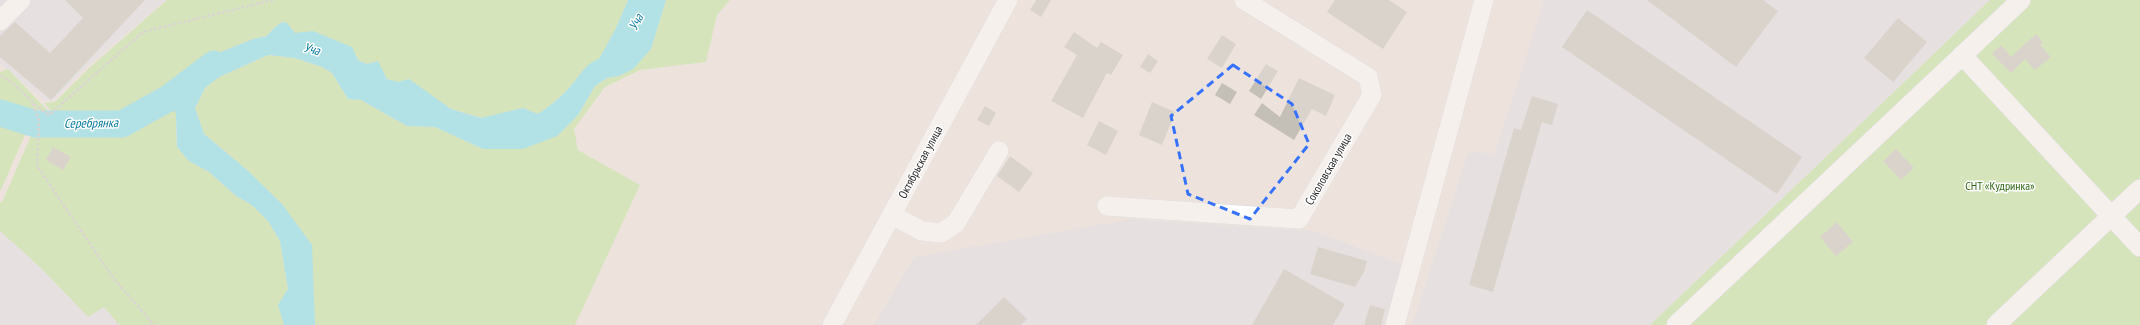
<svg xmlns="http://www.w3.org/2000/svg" width="2140" height="325" font-family="'PT Sans Narrow',sans-serif">
  <style>
    .industrial { fill: #dedce5 }
    .green { fill: #bae596 }
    .water { fill: #6cddf2 }
    .lines { fill: none; stroke-linecap: round; stroke-linejoin: round }
    .river { stroke: #6cddf2; stroke-width: 27 }
    .building { fill: #c4bfb7 }
    .minor-casing { stroke: #d1d6e3; stroke-width: 20 }
    .path { stroke: #c3c3c3; stroke-width: 2.5; stroke-dasharray: 3 2; stroke-linecap: butt }
    .minor { stroke: #fff; stroke-width: 19 }
    .marked { fill: none; stroke: #3772ff; stroke-width: 3; stroke-dasharray: 8 5; stroke-linejoin: round }
    .labels { text-anchor: middle; dominant-baseline: central; stroke-width: 3; stroke-linejoin: round; paint-order: stroke }
    .street-label { font-size: 12px; fill: #2a2a2a; stroke: #fff }
    .park-label { font-size: 12px; fill: #326918; stroke: #fff }
    .water-label { font-size: 13px; font-style: italic; fill: #0a7c9f; stroke: #fff }
  </style>
  <rect width="100%" height="100%" fill="#ede3dc"/>
  <g class="industrial">
    <polygon points="0,0 166,0 87,67 53,101 43,100 0,63"/>
    <polygon points="1544,0 1990,0 1650,325 1412,325 1468,153 1478,151 1494,156"/>
    <polygon points="1133,219 1314,231 1404,265 1384,325 874,325 914,257"/>
    <polygon points="0,231 41,268 88,317 104,307 119,325 0,325"/>
  </g>
  <g class="green">
    <path d="M167 0H628L616 28 599 60C585 64 580 77 570 87 560 98 550 106 538 114L523 108 482 118 451 109 434 98 387 79 382 71 302 33H295L286 23 282 22 273 29 267 36 253 39 221 52 176 114V133L177 147 189 161 209 172 235 195 253 206 268 221 280 241 288 289 279 305 284 325H119L104 307 88 317 41 268 0 231V202H2L37 122 0 106V72L8 69 57 120 121 119 188 80 119 116 58 118 44 103 55 102 88 69Z"/>
    <polygon points="666,0 730,0 717,15 706,62 640,70 605,87 574,129 578,150 640,185 575,325 315,325 313,303 246,169 204,134 195,108 208,82 268,55 295,58 322,67 332,73 348,99 361,100 407,126 435,127 483,149 578,115 595,86 607,78 619,76 651,49"/>
    <polygon points="1990,0 2140,0 2140,325 1650,325"/>
    <polygon points="0,118 28,128 0,192"/>
  </g>
  <path class="water" d="M628 0H666L651 49 633 69 619 76 607 78 595 86 578 115 557 136 523 149H483L435 127 407 126 361 100 348 99 332 73 322 67 295 58 268 55 208 82 195 108 204 134 246 169 282 204 312 245 315 325H284L278 305 288 289 280 241 268 221 253 206 235 195 209 172 189 161 177 147 176 114 171 104 221 52 253 39 267 36 273 29 282 22 287 23 295 33 313 31 352 47 358 60 367 64 378 61 387 79 398 82 409 79 451 109 481 118 523 108 538 114C550 106 560 98 570 87 580 76 584 64 599 59L616 28Z"/>
  <g class="lines">
    <polyline class="river" points="0,113 36,124 122,124 169,98 214,64"/>
  </g>
  <g class="building">
    <polygon points="65,0 145,0 51,100 0,57 0,36 15,22 50,53 83,18"/>
    <polygon points="1036,0 1051,0 1041,17 1030,10"/>
    <polygon points="1335,0 1389,0 1407,12 1383,49 1327,12"/>
    <polygon points="1647,0 1763,0 1778,11 1736,67"/>
    <polygon points="1587,10 1802,157 1777,194 1562,47"/>
    <polygon points="1898,18 1927,42 1893,82 1864,58"/>
    <polygon points="1074,32 1097,48 1101,42 1123,55 1111,75 1107,73 1083,118 1051,101 1077,55 1064,47"/>
    <polygon points="2036,34 2043,42 2040,45 2051,57 2035,70 2025,59 2011,73 1992,54 2001,45 2011,57"/>
    <polygon points="1222,35 1236,44 1222,68 1207,59"/>
    <polygon points="1148,54 1158,61 1150,73 1140,67"/>
    <polygon points="1266,64 1278,71 1261,99 1249,91"/>
    <polygon points="1299,78 1335,95 1326,116 1312,109 1294,140 1254,115 1262,103 1280,117"/>
    <polygon points="1222,83 1237,92 1230,104 1215,95"/>
    <polygon points="1532,96 1558,104 1552,125 1542,122 1493,292 1469,285 1514,128 1521,130"/>
    <polygon points="1152,102 1175,112 1162,145 1139,135"/>
    <polygon points="985,106 996,113 989,126 977,120"/>
    <polygon points="1099,121 1118,131 1106,155 1087,145"/>
    <polygon points="53,147 71,157 63,170 46,160"/>
    <polygon points="1896,149 1914,168 1901,180 1883,161"/>
    <polygon points="1010,156 1033,173 1019,192 997,176"/>
    <polygon points="1837,222 1853,242 1836,256 1820,237"/>
    <polygon points="1318,247 1367,261 1364,272 1355,287 1310,274"/>
    <polygon points="1284,269 1345,304 1333,325 1252,325"/>
    <polygon points="1004,297 1027,319 1021,325 976,325"/>
    <polygon points="1370,305 1385,309 1381,325 1364,325"/>
  </g>
  <g class="lines">
    <defs>
      <g id="minor">
        <polyline points="0,21 21,0"/>
        <polyline points="1962,55 2140,247"/>
        <polyline points="1107,206 1299,219 1372,95 1368,77 1244,0"/>
        <polyline points="892,215 922,231 941,233 956,223 999,151"/>
        <polyline points="832,325 1008,0"/>
        <polyline points="1395,325 1484,0"/>
        <polyline points="1676,325 2021,0"/>
        <polyline points="1996,325 2140,189"/>
      </g>
    </defs>
    <use href="#minor" class="minor-casing"/>
    <g class="path">
      <path d="M0 75C19 85 31 104 49 115L143 32 273 0"/>
      <polyline points="33,104 39,120 37,166 114,279 154,325"/>
    </g>
    <use href="#minor" class="minor"/>
  </g>
  <path d="M0 0H2140V325H0ZM1233 65 1292 104 1309 144 1250 219 1188 194 1171 116Z" fill="#ede3dc" fill-opacity=".55" fill-rule="evenodd"/>
  <path class="marked" d="M1233 65 1292 104 1309 144 1250 219 1188 194 1171 116Z"/>
  <g class="labels">
    <g class="street-label">
      <text transform="translate(920 162) rotate(-62)">Октябрьская улица</text>
      <text transform="translate(1328 169) rotate(-60)">Соколовская улица</text>
    </g>
    <g class="park-label">
      <text x="2000" y="185">СНТ «Кудринка»</text>
    </g>
    <g class="water-label">
      <text transform="translate(636 22) rotate(-63)">Уча</text>
      <text transform="translate(312 49) rotate(15)">Уча</text>
      <text transform="translate(91 123) rotate(-1)">Серебрянка</text>
    </g>
  </g>
</svg>
